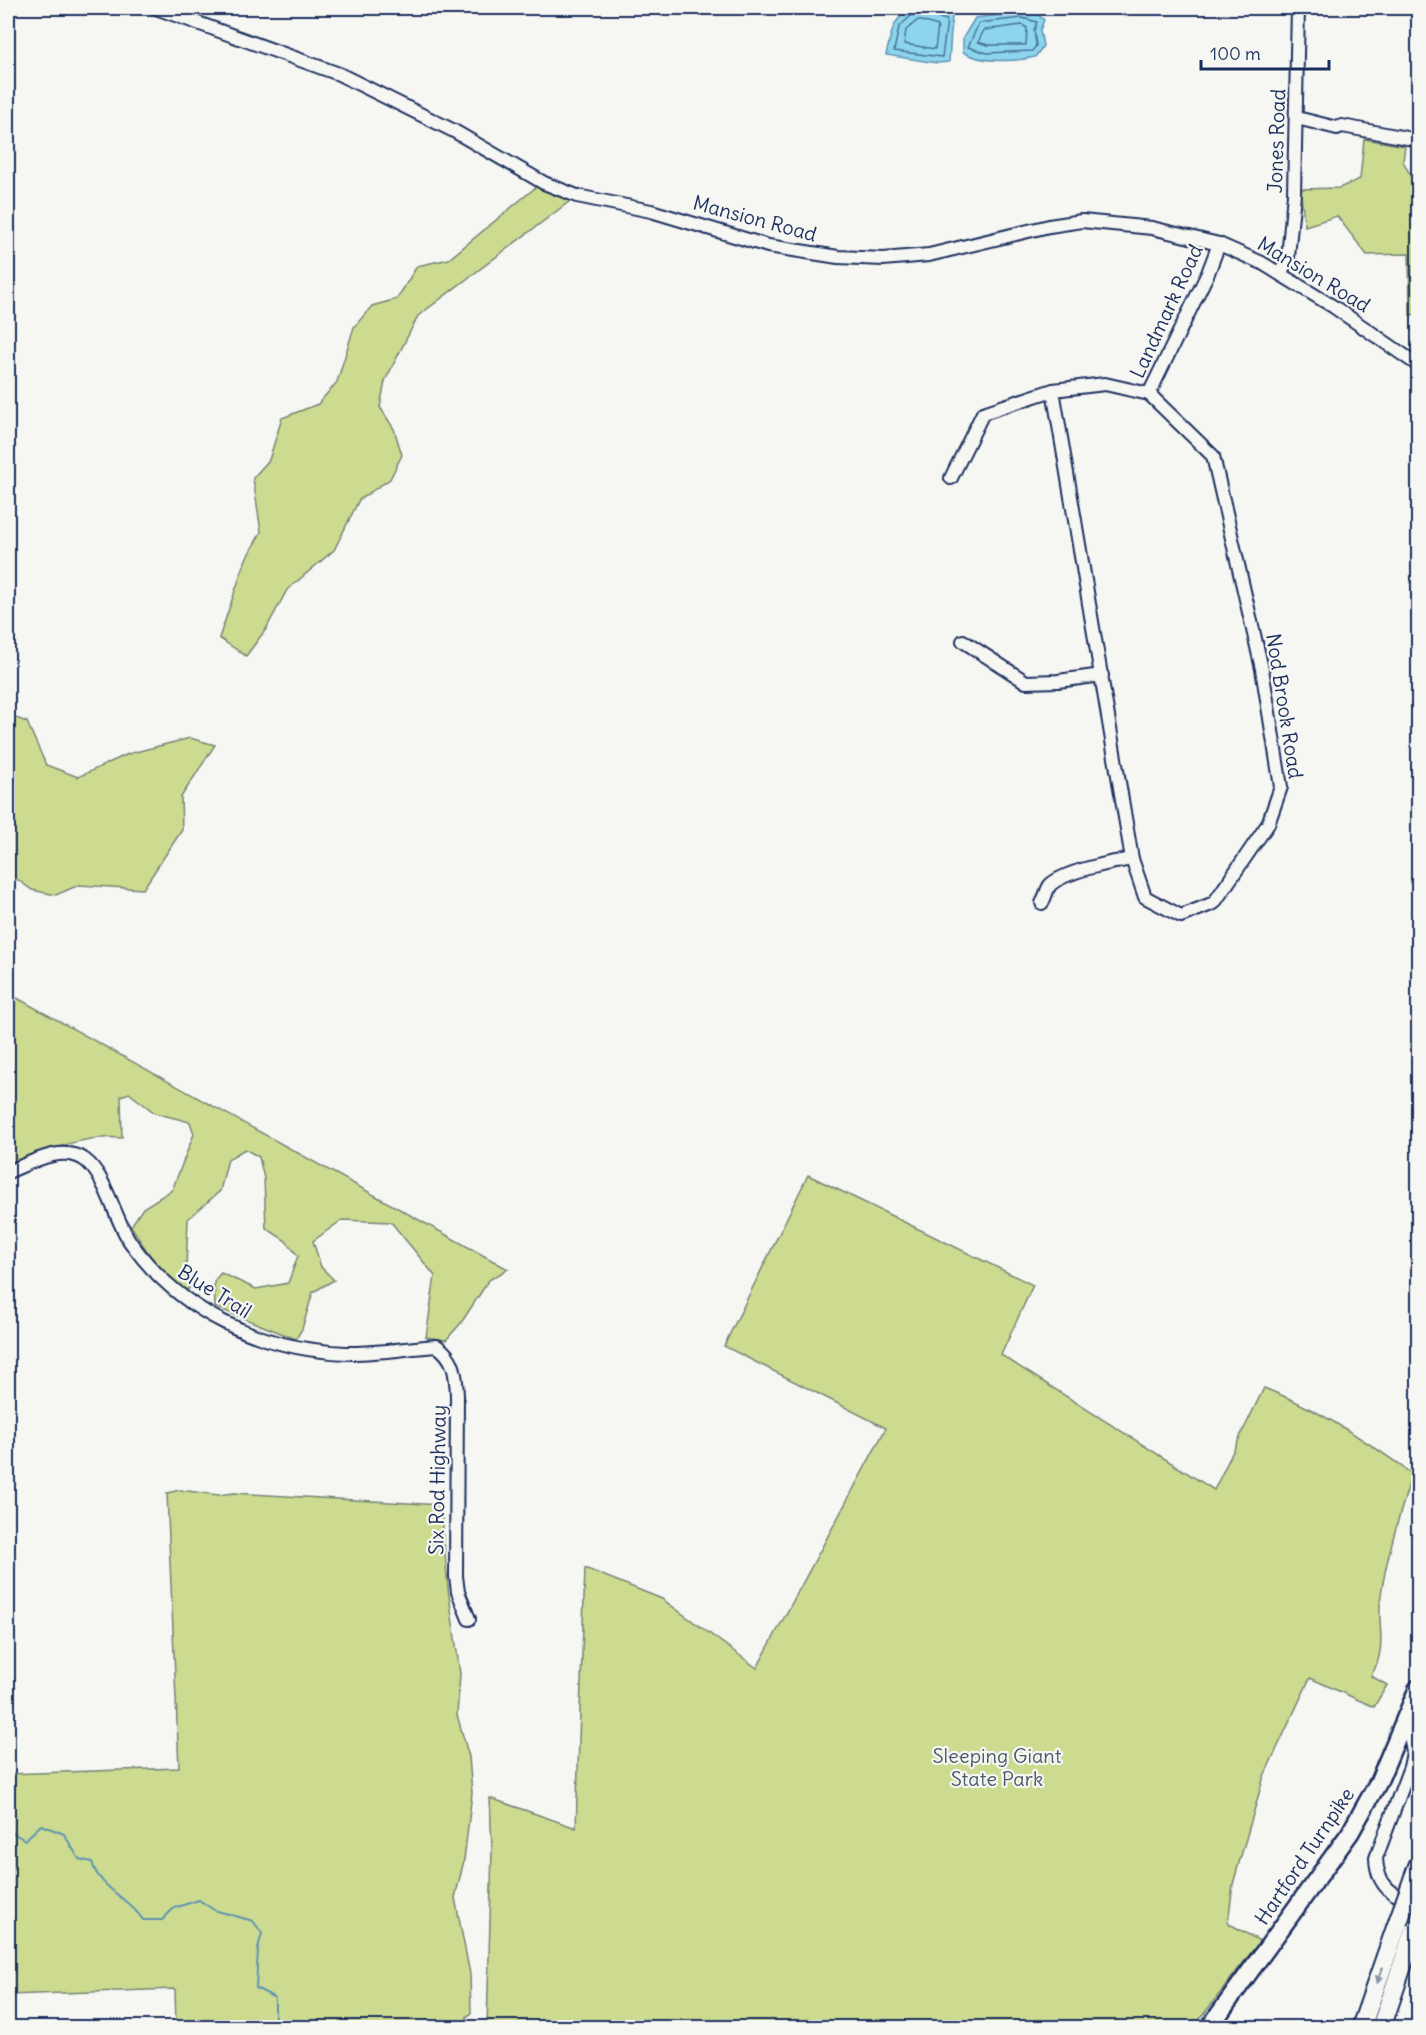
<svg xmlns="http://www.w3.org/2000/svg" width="1426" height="2035" font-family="Delius,sans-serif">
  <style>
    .green { fill: #ccdb8f; stroke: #748576; stroke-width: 1.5 }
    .water { fill: #8cd5ed; stroke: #5f93b4; stroke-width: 1.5 }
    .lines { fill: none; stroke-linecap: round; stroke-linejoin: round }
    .shore { stroke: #487197; stroke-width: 1.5 }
    .stream { stroke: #5f93b4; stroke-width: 2 }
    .minor-casing { stroke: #1b2f5e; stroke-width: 16 }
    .major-casing { stroke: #1b2f5e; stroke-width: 21 }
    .highway-casing { stroke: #1b2f5e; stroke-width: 22 }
    .minor { stroke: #f6f6f2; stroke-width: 12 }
    .major { stroke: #f6f6f2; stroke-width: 16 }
    .highway { stroke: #f6f6f2; stroke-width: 18 }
    .highway-bridge-casing { stroke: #1b2f5e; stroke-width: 22; stroke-linecap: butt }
    .highway-bridge { stroke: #f6f6f2; stroke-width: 18 }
    .oneway { fill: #8892a8 }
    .labels { text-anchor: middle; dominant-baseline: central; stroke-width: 4.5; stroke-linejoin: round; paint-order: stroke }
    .street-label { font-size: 20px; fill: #1b2f5e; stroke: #f6f6f2 }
    .park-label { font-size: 20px; fill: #475a6a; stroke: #f6f6f2 }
  </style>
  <rect width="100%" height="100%" fill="#f6f6f2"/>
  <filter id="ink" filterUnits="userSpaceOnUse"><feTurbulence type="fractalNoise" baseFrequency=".0167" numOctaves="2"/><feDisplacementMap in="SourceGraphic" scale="12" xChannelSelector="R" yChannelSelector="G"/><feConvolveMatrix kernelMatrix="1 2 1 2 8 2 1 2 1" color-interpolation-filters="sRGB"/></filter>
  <g filter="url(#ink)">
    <g class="green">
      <polygon points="1364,139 1405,146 1403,161 1418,190 1418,314 1410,315 1409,254 1367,255 1337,216 1305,226 1300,189 1339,188 1360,179"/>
      <polygon points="536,187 570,201 418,316 385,381 380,407 394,429 402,455 390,479 359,500 334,550 287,590 266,629 246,656 219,638 246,559 261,532 253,478 269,460 282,418 318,404 337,382 354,327 372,306 397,299 417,266 449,259"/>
      <polygon points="8,715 27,722 46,765 78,777 128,754 190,738 215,745 181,797 182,830 143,889 79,885 56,895 32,890 11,875 8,880"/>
      <path d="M8 993 508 1269 489 1280 461 1323 446 1340 426 1337 435 1276 391 1222 342 1220 313 1241 321 1267 334 1280 313 1292 302 1329 296 1339 215 1307 214 1281 221 1273 256 1289 288 1283 298 1256 286 1241 266 1228 264 1178 259 1157 245 1149 228 1159 220 1191 188 1219 186 1269 189 1289 185 1290 157 1267 131 1226 143 1208 172 1190 194 1134 190 1122 155 1113 129 1093 121 1096 122 1138C83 1134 43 1152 8 1166Z"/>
      <path d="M808 1175 1033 1285 1001 1355 1214 1490 1264 1388C1317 1408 1366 1440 1412 1474 1400 1514 1387 1554 1381 1595 1376 1628 1389 1644 1371 1676L1387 1685 1374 1707 1310 1678 1264 1776 1233 1884 1228 1923 1260 1941 1194 2027 487 2026 492 1850 490 1798 576 1828 585 1568 662 1599 757 1668 886 1428 724 1346Z"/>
      <polygon points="180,1490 218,1495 234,1493 441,1505 448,1588 460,1674 457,1715 469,1757 472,1793 464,1860 455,1898 470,1974 471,2014 467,2016 466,2027 176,2027 175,1989 8,1995 8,1774 179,1768 167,1493"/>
    </g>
    <g class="water">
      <path d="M912 9 945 12 952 15 949 62 937 63 886 55C891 36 892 17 912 9Z"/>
      <path d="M1022 12 1036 13 1044 20 1040 30 1043 46 1035 57C1014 62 981 63 963 52V38L975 18Z"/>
    </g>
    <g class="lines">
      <g class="shore">
        <polyline points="915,8 913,14 899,27 894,51 942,57 947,20 927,15 923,8"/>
        <polygon points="1022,18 1037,22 1034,30 1036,46 1032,51 987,53 968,47 979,23"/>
        <polygon points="918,20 938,26 935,49 904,44 906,30"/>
        <polygon points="1022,25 1027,28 1026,45 988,45 978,42 984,30"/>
      </g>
      <path class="stream" d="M8 1833H13L25 1840 41 1825 64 1834 79 1859 92 1862C99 1889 130 1898 143 1920H162L174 1908 199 1900 214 1910 253 1921 262 1933 258 1948 256 1988 275 1998V2028"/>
      <defs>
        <g id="minor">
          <polyline points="156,8 339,74 454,131 544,183 577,196 651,211 768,246 838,257 883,259 929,255 1049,226 1082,221 1152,228 1219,244 1262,263 1334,307 1418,365"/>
          <polyline points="1297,118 1337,128 1342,126 1418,140"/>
          <polyline points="1281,273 1288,257 1294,194 1298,8"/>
          <polyline points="1149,394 1208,273 1219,244"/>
          <polyline points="951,478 983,413 1053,390 1105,384 1149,394 1213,456 1262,669 1281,787 1268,824 1214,903 1181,916 1145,897 1132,859 1053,390"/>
          <polyline points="963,641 1026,682 1058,681 1102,675"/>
          <path d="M1042 903C1045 898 1047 889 1050 885 1065 871 1112 862 1132 859"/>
          <path d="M8 1172C30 1163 62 1144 85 1160 106 1175 115 1221 131 1243 181 1313 260 1349 346 1353 376 1354 406 1348 437 1346 455 1358 456 1375 457 1395L456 1576 458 1592 469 1619"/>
          <path d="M1407 1715 1413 1753 1410 1767 1376 1858C1377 1887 1393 1896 1418 1904"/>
        </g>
        <polyline id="major" points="1209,2028 1350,1833 1378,1783 1418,1688"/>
        <g id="highway">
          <polyline points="1413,1880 1418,1866"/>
          <polyline points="1361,2028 1398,1922"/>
          <polyline points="1381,2028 1418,1919"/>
        </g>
      </defs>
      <use href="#minor" class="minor-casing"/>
      <use href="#major" class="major-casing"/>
      <use href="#highway" class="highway-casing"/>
      <use href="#minor" class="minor"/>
      <use href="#major" class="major"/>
      <use href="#highway" class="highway"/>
      <defs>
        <polyline id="highway-bridge" points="1398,1922 1413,1880"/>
      </defs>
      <use href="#highway-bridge" class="highway-bridge-casing"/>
      <use href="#highway-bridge" class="highway-bridge"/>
    </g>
    <defs><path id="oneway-solid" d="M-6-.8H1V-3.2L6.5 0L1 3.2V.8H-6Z" transform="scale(1.5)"/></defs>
    <use class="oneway" href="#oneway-solid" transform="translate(1380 1975) rotate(109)"/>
  </g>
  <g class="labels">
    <g class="street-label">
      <text transform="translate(1276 141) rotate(-88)">Jones Road</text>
      <text transform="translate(755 218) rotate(15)">Mansion Road</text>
      <text transform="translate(1314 274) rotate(31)">Mansion Road</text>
      <text transform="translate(1166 311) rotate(-65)">Landmark Road</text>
      <text transform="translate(1285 706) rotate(81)">Nod Brook Road</text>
      <text transform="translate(215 1291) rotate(32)">Blue Trail</text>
      <text transform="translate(437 1480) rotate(-89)">Six Rod Highway</text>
      <text transform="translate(1304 1856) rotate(-56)">Hartford Turnpike</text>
    </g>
    <g class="park-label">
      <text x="997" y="1755">Sleeping Giant<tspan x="997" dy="23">State Park</tspan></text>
    </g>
  </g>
  <rect width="1426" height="2035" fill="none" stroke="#f6f6f2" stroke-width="30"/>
  <rect x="15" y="15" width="1396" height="2005" fill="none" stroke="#1b2f5e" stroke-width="2" filter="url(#ink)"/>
  <path d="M1201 60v9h128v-9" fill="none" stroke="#1b2f5e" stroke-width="3"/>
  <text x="1210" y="60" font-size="18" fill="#1b2f5e" stroke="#f6f6f2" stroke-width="4.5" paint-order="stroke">100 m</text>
</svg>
